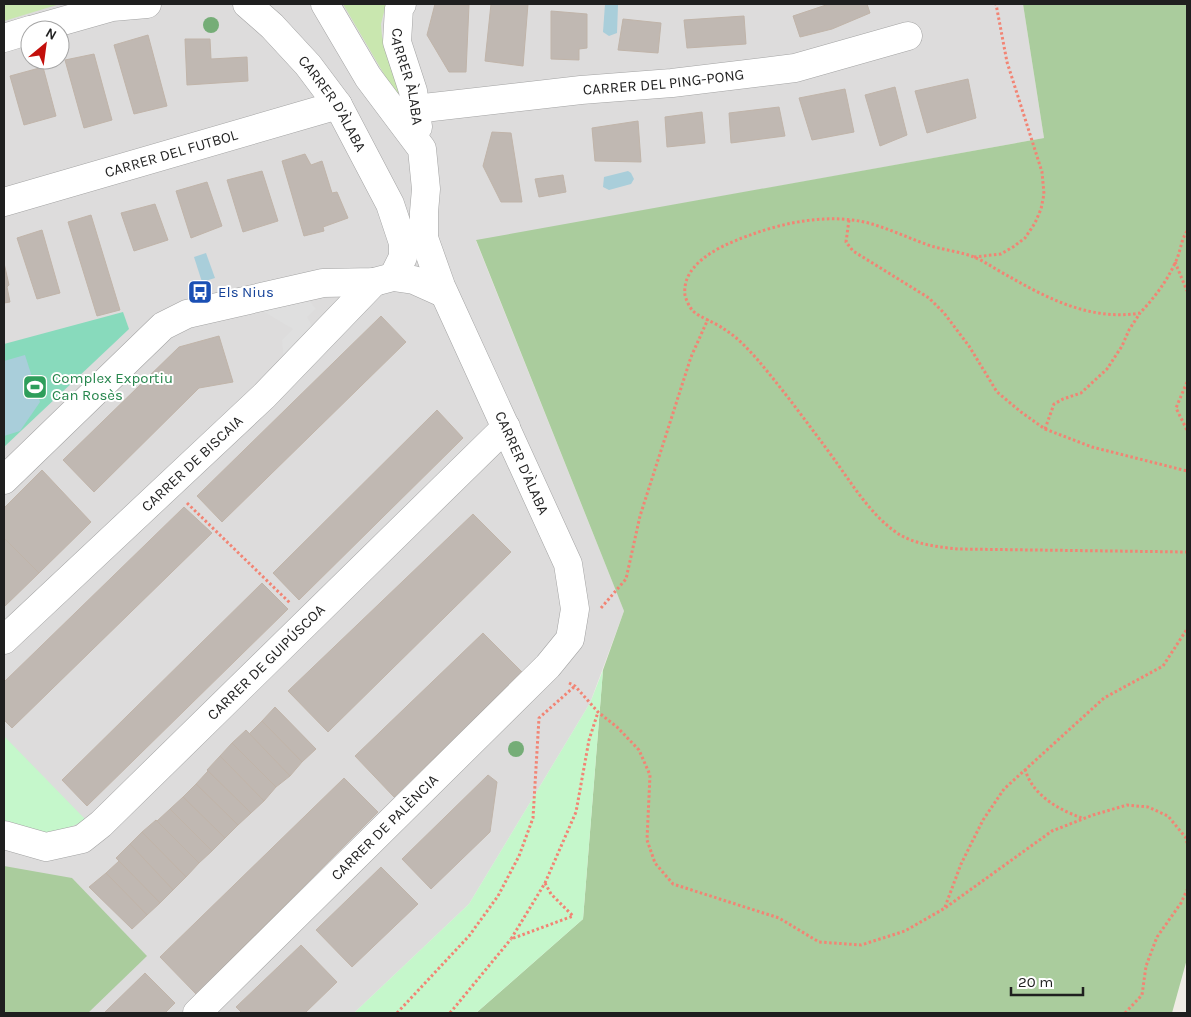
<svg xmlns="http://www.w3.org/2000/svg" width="1191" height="1017" font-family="Karla,sans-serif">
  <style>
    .residential { fill: #dddcdc; fill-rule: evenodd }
    .grass { fill: #c9e7af }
    .forest { fill: #aacc9d }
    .park { fill: #c5f7cb }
    .pitch { fill: #88dabc }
    .parking { fill: #dfdfdf }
    .water { fill: #a9ceda }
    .building { fill: #c0b8b2; stroke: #c0b4a9 }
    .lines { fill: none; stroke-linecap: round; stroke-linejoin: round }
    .minor-casing { stroke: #a3a3a3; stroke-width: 29 }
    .path { stroke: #f28474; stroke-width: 3; stroke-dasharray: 2.5 2.5; stroke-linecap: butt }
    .minor { stroke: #fff; stroke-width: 28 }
    .tree { fill: #75ad77 }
    .labels { text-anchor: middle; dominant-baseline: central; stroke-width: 4; stroke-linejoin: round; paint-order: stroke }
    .street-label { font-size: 15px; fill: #1f1f1f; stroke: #fff }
    .transit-label { font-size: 15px; fill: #164399; stroke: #fff; text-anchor: start }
    .leisure-label { font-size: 15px; fill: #27864d; stroke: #fff; text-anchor: start }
  </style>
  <rect width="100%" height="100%" fill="#efece6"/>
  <path class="residential" d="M4 4H1023L1044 138 476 241 624 611 590 703 469 904 354 1013H4ZM30 30H60V60H30Z"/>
  <g class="grass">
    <polygon points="4,4 60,4 4,21"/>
    <polygon points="343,4 386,4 381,24 382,37 401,94 395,93"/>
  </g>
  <g class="forest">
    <polygon points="1023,4 1187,4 1187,959 1172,1013 476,1013 583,919 603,670 624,611 476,240 1044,138"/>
    <polygon points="4,866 72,878 147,956 88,1013 4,1013"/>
  </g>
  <g class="park">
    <polygon points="603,670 583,919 476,1013 354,1013 469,904 590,703"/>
    <polygon points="4,736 86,820 64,830 45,833 4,827"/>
  </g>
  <polygon class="pitch" points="123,312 129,329 4,447 4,344"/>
  <polygon class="parking" points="305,295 316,309 307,317 314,329 284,361 282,340 293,329 256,307"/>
  <g class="water">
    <polygon points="605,4 618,5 617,33 609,36 603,32"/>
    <polygon points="628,171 631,173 634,179 631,184 609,190 603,187 604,177"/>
    <polygon points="206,253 215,278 202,282 194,257"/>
    <polygon points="25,355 40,402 20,431 4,436 4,361"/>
  </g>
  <g class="building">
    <polygon points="435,4 469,5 466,72 449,72 427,35"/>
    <polygon points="491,4 528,4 523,66 485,61"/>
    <polygon points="829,4 867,4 870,13 832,29 800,37 793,16"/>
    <polygon points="551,11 587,14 587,48 579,49 579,60 551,59"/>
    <polygon points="744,16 746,44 687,48 684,20"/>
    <polygon points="623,19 661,23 658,53 618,50"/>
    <polygon points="148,35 167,106 134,114 114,45"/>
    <polygon points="185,39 210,39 211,59 247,57 248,81 187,85"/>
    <polygon points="94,54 112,120 84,128 65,60"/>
    <polygon points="43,67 56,116 24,125 10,76"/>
    <polygon points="968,79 976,118 927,133 915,91"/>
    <polygon points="895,87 907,135 880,146 865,95"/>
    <polygon points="845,89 854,132 812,140 799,98"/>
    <polygon points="779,107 785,136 731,143 729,113"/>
    <polygon points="702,112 705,143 667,147 665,117"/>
    <polygon points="638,121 641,162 595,161 592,128"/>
    <polygon points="492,132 511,133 522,202 501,202 483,166"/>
    <polygon points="305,154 311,165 322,161 332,193 337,192 348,218 323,227 324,231 304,236 282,161"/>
    <polygon points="262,171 278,221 243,232 227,180"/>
    <polygon points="563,175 566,192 539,197 535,179"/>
    <polygon points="207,182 222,226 191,238 176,191"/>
    <polygon points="155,204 168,240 134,251 121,213"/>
    <polygon points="91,215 120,310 97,316 68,222"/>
    <polygon points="42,230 60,293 37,299 17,238"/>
    <polygon points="4,263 9,285 7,287 10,302 4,303"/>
    <polygon points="381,316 406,342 222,522 197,496"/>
    <polygon points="219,336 233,382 199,388 94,492 63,460 179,347"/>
    <polygon points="437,410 463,438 299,600 273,573"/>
    <polygon points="42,470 91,522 39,573 4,538 4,508"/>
    <polygon points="184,507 212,533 12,728 4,720 4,682"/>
    <polygon points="473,514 511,552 328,732 288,691"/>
    <polygon points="4,538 39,573 4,607"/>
    <polygon points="262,583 288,609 87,806 62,780"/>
    <polygon points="483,633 522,672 394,797 355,756"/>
    <polygon points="275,707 316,749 302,762 262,721"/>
    <polygon points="262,721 302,762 290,776 249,734"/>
    <polygon points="246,730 290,776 276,787 232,743"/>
    <polygon points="232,743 276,787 264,801 220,756"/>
    <polygon points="220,756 264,801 251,813 207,770"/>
    <polygon points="208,771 251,813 238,825 196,784"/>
    <polygon points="488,775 497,782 490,832 431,889 402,859"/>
    <polygon points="344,778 378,812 196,994 160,957"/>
    <polygon points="196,784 238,825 225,838 183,797"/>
    <polygon points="183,797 225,838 212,851 170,809"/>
    <polygon points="170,809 212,851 199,863 157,821"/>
    <polygon points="156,820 199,863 186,877 142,832"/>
    <polygon points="142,832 186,877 173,890 130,844"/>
    <polygon points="130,844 173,890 160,903 116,858"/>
    <polygon points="119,861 160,903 147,915 106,873"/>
    <polygon points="381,867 418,904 352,967 316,930"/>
    <polygon points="106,873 147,915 132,929 89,887"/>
    <polygon points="301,945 337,982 305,1013 242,1013 236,1007"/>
    <polygon points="145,973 175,1003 165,1013 104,1013"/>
  </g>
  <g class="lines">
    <defs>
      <g id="minor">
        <path id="s1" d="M247 4 272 26 308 65 338 105 390 204 403 243V257L393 277"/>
        <path id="s2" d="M402 4 399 8 397 42 413 91 418 127"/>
        <polyline points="31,30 112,7 147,4"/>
        <polyline points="4,38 30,30"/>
        <path id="s3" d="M415 109 581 90 672 83 795 68 908 36"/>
        <path id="s4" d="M4 202 338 105"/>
        <polyline points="4,480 163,326 187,314 323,283 374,282 393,277 414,280 443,293"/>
        <path id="s5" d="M4 640 264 396 374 282"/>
        <path id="s6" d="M4 835 46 847 82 839 101 824 506 427"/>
        <path id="s7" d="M197 1013 548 666 570 639 575 609 568 564 441 286 424 238V212L426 189 422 149 368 77 325 4"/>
      </g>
    </defs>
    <use href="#minor" class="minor-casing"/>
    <g class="path">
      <polyline points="849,220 846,242 853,251 929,298 944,313 969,346 997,392 1021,412 1045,429 1092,447 1187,471"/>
      <path d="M1187 231C1181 240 1181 250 1176 261 1167 281 1155 297 1140 313 1093 321 1050 300 1010 277 998 271 986 262 974 257 961 252 945 250 931 246 911 239 892 230 872 224 834 213 789 221 753 234 727 243 681 261 685 295 686 300 690 308 693 311 699 317 716 323 724 329 737 337 747 348 757 359 784 391 809 425 834 459 852 484 874 520 902 536 919 545 939 547 958 549L1187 552"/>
      <polyline points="974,257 1001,254 1013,247 1025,238 1035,223 1041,209 1044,194 1042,172 1007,62 996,4"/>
      <polyline points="1175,262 1187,291"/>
      <polyline points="1187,382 1176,408 1187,430"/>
      <polyline points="1045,429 1054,404 1063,399 1081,393 1107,369 1122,346 1129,330 1140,313"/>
      <polyline points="187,503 290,603"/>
      <polyline points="601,608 626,579 640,516 691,357 708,319"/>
      <polyline points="569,683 575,686 598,712 617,727 639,750 650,775 647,840 655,863 673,884 779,918 819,942 861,945 905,931 945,908 1052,831 1093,815 1127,805 1148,807 1168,816 1186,838 1187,843"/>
      <path d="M1025 769C1032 795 1059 810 1082 818"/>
      <polyline points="545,883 551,894 573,916 511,939 545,883 576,812 589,740 598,712"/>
      <polyline points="945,907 961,864 983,820 1004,789 1104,698 1163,666 1187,629"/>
      <polyline points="397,1013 469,936 498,896 519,856 533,818 539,718 575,686"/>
      <polyline points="450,1013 511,939"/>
      <polyline points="1125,1013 1142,995 1146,966 1157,937 1181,903 1187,890"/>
    </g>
    <use href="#minor" class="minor"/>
  </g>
  <g class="tree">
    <circle cx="211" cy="25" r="8"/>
    <circle cx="516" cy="749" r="8"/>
  </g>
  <defs>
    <symbol id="bus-square" viewBox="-11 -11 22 22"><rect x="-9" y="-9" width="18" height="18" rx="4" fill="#1a4fb4" stroke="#fff"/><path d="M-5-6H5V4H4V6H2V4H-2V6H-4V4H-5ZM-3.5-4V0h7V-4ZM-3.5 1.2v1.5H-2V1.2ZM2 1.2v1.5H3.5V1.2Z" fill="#fff"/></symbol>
    <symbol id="stadium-square" viewBox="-11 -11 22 22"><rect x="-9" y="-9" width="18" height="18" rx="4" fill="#2e9e5b" stroke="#fff"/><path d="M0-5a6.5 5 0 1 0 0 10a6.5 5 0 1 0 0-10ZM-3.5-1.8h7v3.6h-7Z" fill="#fff"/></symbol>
  </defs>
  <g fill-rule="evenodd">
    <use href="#bus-square" x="186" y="278" width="28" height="28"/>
    <use href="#stadium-square" x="21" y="373" width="28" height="28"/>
  </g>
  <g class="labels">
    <g class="street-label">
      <text stroke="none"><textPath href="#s2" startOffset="75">CARRER ÀLABA</textPath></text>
      <text stroke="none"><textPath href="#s3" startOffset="250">CARRER DEL PING-PONG</textPath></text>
      <text stroke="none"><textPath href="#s1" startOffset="132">CARRER D'ÀLABA</textPath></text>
      <text stroke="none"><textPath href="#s4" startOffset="174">CARRER DEL FUTBOL</textPath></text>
      <text transform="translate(522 463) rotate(66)">CARRER D'ÀLABA</text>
      <text stroke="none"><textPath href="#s5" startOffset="258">CARRER DE BISCAIA</textPath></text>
      <text stroke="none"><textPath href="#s6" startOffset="336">CARRER DE GUIPÚSCOA</textPath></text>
      <text stroke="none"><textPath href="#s7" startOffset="264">CARRER DE PALÈNCIA</textPath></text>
    </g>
    <g class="transit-label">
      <text x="218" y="292">Els Nius</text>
    </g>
    <g class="leisure-label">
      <text x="52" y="378">Complex Exportiu<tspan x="52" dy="17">Can Rosès</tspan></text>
    </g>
  </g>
  <rect width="1191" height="1017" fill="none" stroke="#1f1f1f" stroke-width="10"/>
  <g transform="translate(45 45) rotate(29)"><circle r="24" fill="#ffffff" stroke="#a5a5a5"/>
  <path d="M0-4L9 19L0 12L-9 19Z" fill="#c30f0b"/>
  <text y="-8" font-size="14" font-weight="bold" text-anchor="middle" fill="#1f1f1f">N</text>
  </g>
  <path d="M1011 987v8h72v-8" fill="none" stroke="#1f1f1f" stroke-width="2.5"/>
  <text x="1018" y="987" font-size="15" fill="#1f1f1f" stroke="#ffffff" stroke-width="4" paint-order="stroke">20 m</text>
</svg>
